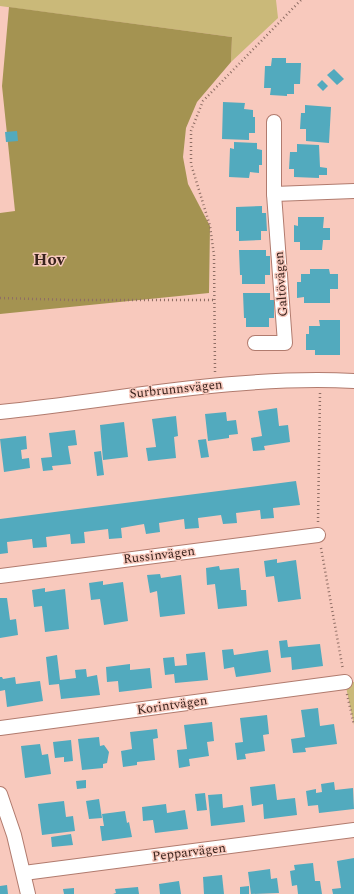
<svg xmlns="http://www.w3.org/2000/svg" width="354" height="894" font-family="Spectral,serif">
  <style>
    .green { fill: #cab979 }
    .forest { fill: #a49351 }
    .building { fill: #52aabe }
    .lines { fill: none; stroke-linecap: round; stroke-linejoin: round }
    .minor-casing { stroke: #b17b6e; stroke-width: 16 }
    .path { stroke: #8f6e65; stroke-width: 2.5; stroke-dasharray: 1 3; stroke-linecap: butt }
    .minor { stroke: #fff; stroke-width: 14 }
    .labels { text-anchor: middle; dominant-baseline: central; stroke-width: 3; stroke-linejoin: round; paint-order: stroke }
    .street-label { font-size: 13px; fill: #39231d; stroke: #f8c9bd }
    .district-label { font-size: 17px; font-weight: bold; fill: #39231d; stroke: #f8c9bd }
  </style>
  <rect width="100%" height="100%" fill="#f8c9bd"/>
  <g class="green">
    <polygon points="0,0 276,0 278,18 231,62 232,37 0,6"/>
    <polygon points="345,682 354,682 354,725"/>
  </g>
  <polygon class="forest" points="9,7 232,37 231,62 197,102 186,128 183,157 188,184 210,226 209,293 0,314 0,213 15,211 2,86"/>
  <g class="building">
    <polygon points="272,58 286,58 286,63 301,63 300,84 294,84 294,94 287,94 287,96 270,95 271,88 264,88 265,66 271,66"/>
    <polygon points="334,69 344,79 337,85 327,75"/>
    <polygon points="322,80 328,86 323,91 317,85"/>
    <polygon points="223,102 245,103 244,109 253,110 253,117 255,117 255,133 249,133 249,140 222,139"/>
    <polygon points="305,105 331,107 329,143 306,141 306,129 300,129 301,113 305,113"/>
    <polygon points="17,131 18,141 6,142 5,132"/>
    <polygon points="234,142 257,143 257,149 262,150 262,165 259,165 259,173 250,172 249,178 229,177 230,148 234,149"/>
    <polygon points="297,144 319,145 320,167 327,168 327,175 319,175 319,178 294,177 294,169 289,169 290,152 297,152"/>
    <polygon points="262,206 262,213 266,213 267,231 261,231 261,240 239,241 239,231 236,231 236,207"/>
    <polygon points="298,217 324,217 323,228 330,228 330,240 323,240 322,250 300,250 300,242 294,242 294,225 298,226"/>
    <polygon points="239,250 266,250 266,256 270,256 270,275 265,275 265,284 242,284 242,275 240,275"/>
    <polygon points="310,269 329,269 330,274 338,274 338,289 330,289 330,303 304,303 304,297 297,298 297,282 301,282 301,274 310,274"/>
    <polygon points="243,293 270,293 270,300 274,300 274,318 269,318 269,327 246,327 246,318 244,318"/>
    <polygon points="319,320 340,320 340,355 315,355 315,350 306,350 306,334 309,334 309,326 320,326"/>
    <polygon points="277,408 279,426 288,425 290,442 264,446 265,450 253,451 251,438 262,436 258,411"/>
    <polygon points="226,412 227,421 236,420 238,434 229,435 229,438 208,441 205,414"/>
    <polygon points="176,416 178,436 174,437 176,458 148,461 146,448 156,447 152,419"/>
    <polygon points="124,422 128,457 103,460 100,425"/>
    <polygon points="75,430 77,445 68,446 71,464 52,466 53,470 43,471 41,458 52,457 49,433"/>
    <polygon points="26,436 27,449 21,450 22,459 29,458 30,468 4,472 0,439"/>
    <polygon points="206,439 209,457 201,458 198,440"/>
    <polygon points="101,451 104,475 97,476 94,452"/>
    <polygon points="296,481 300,505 273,508 274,518 261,519 260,510 236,513 237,523 223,524 221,515 198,518 199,528 185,529 184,519 159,523 160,532 146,534 144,524 121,528 122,538 109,539 108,529 84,532 85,543 71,544 70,534 46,537 47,547 33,548 32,539 7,542 8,553 0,554 0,519"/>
    <polygon points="277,559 277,563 296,560 301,599 278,602 274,576 266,577 264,561"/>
    <polygon points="219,566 220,570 239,568 241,590 246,590 247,606 218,609 215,584 207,585 206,568"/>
    <polygon points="160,574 161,578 181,575 185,614 160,617 157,591 150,593 147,575"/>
    <polygon points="103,581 103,585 123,582 128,621 104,625 100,599 91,600 89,583"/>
    <polygon points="45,588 45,592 65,589 69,629 45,632 42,606 34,607 32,590"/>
    <polygon points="0,598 7,598 10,620 16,619 18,635 0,638"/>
    <polygon points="287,640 288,647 320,644 323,666 292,670 291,657 281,658 279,641"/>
    <polygon points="233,649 234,655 268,650 271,672 236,677 234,667 224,669 222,650"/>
    <polygon points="205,652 208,680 175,683 174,674 165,675 163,658 174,657 175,666 187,665 186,654"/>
    <polygon points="57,655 60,680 76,678 75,670 86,669 87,677 97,675 100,695 61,699 59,684 49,685 46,657"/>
    <polygon points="130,664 130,670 150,668 152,688 119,692 118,681 107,682 106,667"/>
    <polygon points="0,677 2,677 3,679 15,677 16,684 40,681 43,701 7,707 5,690 0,691"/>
    <polygon points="318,708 320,726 334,724 337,744 305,748 306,752 293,753 291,739 305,737 301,710"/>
    <polygon points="267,715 269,734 263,735 265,751 245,754 246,759 237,760 235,743 243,742 240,718"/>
    <polygon points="212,722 214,741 207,742 209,756 189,759 190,766 179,768 177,750 187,749 184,725"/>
    <polygon points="157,729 158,738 153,739 155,760 137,762 137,765 123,767 121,751 132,749 130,732"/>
    <polygon points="99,737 100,746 104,745 109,752 107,763 103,764 103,768 82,770 78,739"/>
    <polygon points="71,740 73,761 64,762 64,757 55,758 53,742"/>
    <polygon points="40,744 42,755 48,754 51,774 25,778 21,746"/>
    <polygon points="86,780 86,788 77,789 76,781"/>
    <polygon points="334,782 335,790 353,788 354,809 319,813 318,805 308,806 306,791 316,789 316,793 322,792 321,784"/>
    <polygon points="275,784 277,800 295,798 297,815 264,819 263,804 252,806 250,787"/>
    <polygon points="205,793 207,810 197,811 195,794"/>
    <polygon points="222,794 223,808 243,805 245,822 211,826 208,795"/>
    <polygon points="99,799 102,818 89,819 86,801"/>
    <polygon points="64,801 66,817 73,816 75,831 42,835 38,804"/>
    <polygon points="166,804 167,813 185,810 188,829 155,833 153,820 143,821 142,807"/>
    <polygon points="125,811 127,823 129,822 132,837 102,841 100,826 104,826 102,814"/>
    <polygon points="71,834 73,845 52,847 51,837"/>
    <polygon points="354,858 354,894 333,894 332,889 341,888 337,861"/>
    <polygon points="313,863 315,881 320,881 322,894 298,894 297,885 292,886 290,871 295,870 294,865"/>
    <polygon points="270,869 271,879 277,878 279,893 251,894 248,872"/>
    <polygon points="222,875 224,894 204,894 203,877"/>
    <polygon points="179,881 181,894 160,894 159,884"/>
    <polygon points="7,885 8,894 0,894 0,886"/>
    <polygon points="249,886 249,894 240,894 240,887"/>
    <polygon points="138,887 139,894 113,894 116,893 115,889"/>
    <polygon points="74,888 74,894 64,894 63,889"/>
  </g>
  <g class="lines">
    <defs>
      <g id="minor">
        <polyline points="274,194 354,191"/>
        <polyline points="255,343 285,343 274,194 274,122"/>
        <path d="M0 412C118 400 235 375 354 381"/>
        <polyline points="0,576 318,535"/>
        <polyline points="0,728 345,682"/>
        <polyline points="0,794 14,835 28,894"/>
        <polyline points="24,873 354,830"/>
      </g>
    </defs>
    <use href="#minor" class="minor-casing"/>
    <g class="path">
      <polyline points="0,298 72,300 215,300"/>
      <polyline points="215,372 214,255 210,226 191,164 191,131 203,101 301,0"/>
      <polyline points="318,522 320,393"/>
      <polyline points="321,548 343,670"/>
      <polyline points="347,694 354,725"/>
    </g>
    <use href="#minor" class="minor"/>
  </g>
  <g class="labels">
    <g class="street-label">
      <text transform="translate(281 284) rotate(-94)">Galtövägen</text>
      <text transform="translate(176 389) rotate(-6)">Surbrunnsvägen</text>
      <text transform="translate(159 555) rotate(-7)">Russinvägen</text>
      <text transform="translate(172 705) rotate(-8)">Korintvägen</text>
      <text transform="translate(189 852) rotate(-7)">Pepparvägen</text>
    </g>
    <g class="district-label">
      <text x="49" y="260">Hov</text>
    </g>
  </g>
</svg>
